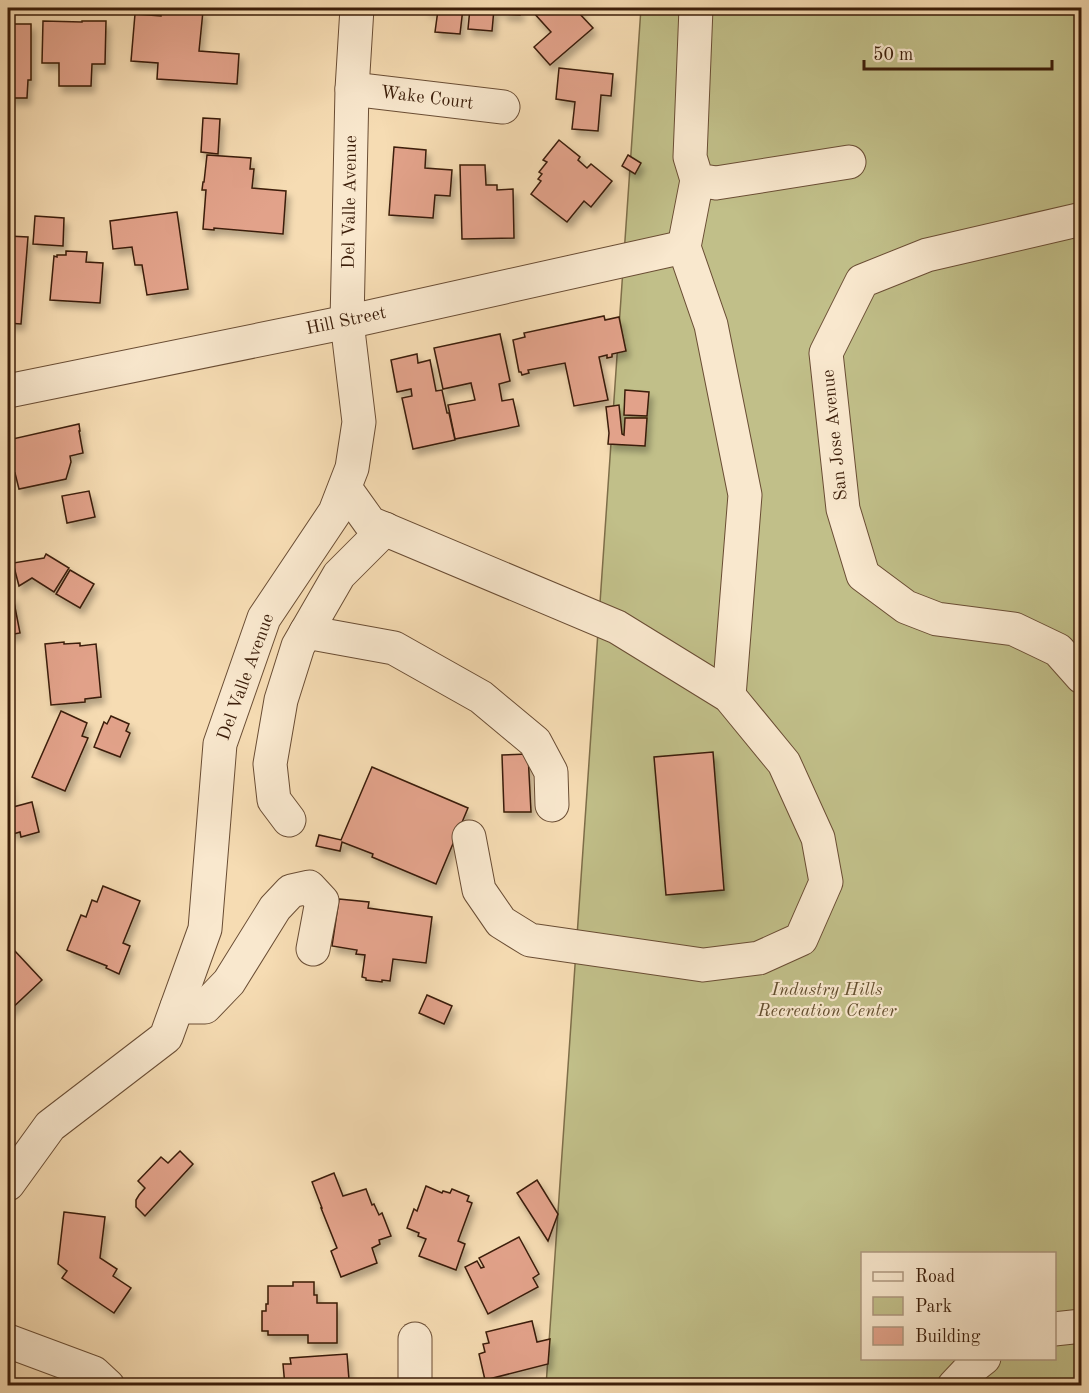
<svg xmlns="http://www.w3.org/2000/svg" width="1089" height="1393" font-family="'Old Standard TT',serif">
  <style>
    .green { fill: #c1bf89; stroke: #7e6e49; stroke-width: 1.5; fill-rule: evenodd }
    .building { fill: #e2a28a; stroke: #3b1d09; stroke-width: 1.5; filter: url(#shadow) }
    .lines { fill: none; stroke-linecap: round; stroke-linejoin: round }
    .minor-casing { stroke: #6a4d34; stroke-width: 35 }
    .minor { stroke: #f9e8ce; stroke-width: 33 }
    .labels { text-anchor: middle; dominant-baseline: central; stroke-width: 4.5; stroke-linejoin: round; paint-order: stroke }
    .street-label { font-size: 18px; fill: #3b1d09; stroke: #f9e8ce }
    .park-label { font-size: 18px; font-style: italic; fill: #634e2f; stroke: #f9e8ce }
  </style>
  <defs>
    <filter id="shadow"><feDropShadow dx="3.5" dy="6" stdDeviation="3" flood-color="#0004"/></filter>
  </defs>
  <rect width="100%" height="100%" fill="#f6dcb3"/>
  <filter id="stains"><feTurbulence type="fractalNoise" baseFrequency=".00333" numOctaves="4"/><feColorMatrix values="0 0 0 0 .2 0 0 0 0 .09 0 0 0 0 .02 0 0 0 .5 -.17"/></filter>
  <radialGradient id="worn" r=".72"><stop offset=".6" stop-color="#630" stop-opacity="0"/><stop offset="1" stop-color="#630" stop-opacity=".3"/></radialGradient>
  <path class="green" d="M641 8H1081V1385L546 1386ZM862 1254H1054V1358H862Z"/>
  <g class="building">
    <polygon points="161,8 203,11 199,51 239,54 237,84 157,79 158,63 131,61 135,14 161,16"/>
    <polygon points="427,8 463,8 460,34 435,32 438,10 433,9 433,11 426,10"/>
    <polygon points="470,8 520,8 520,15 504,14 505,10 494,9 492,31 468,29"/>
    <polygon points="538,8 583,8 578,12 593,28 550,65 534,47 551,32 533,12"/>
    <polygon points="43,21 82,22 82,21 106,21 105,64 92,64 91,86 59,86 59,63 42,63"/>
    <polygon points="8,24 31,24 31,80 28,80 27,98 8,98"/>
    <polygon points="559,68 613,74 611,96 601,95 598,131 572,129 575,102 556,99"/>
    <polygon points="203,118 220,119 218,154 201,152"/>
    <polygon points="559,140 580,157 578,160 587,168 591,164 612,181 591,207 584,201 567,222 531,194 541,181 538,179 542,174 539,172 547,162 543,160"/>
    <polygon points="394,147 426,150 425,168 452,170 450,196 435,195 433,218 389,215"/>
    <polygon points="207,155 251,158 250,169 254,169 252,188 286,191 283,234 214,228 214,230 203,229 206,190 202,190 203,182 204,182"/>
    <polygon points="628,155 641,163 635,174 622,166"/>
    <polygon points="460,165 485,165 486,185 497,185 497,190 513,189 514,238 462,239"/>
    <polygon points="177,212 188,289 147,295 142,265 135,265 132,247 113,249 110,221"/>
    <polygon points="35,216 64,218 63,246 33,244"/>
    <polygon points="8,236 28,237 21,324 8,323"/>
    <polygon points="66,251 87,252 86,262 103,263 100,303 50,300 54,256 57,257 57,255 66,255"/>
    <polygon points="604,316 605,320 619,317 626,351 612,354 612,357 607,358 607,355 599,357 608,400 574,406 565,363 528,370 529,373 522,375 521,372 519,372 513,340 525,337 524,333"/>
    <polygon points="500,334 510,381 499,384 502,401 513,399 519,426 455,439 448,405 475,400 471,383 443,389 434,348"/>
    <polygon points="417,354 418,363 430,360 436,391 442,390 447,413 449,413 455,440 413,449 402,398 412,396 411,389 397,392 391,360"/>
    <polygon points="625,390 649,392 647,416 624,415"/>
    <polygon points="619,405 622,434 624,435 625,418 647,418 645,446 608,444 609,433 606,407"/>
    <polygon points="79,424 80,431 79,431 83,453 70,456 71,462 66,479 19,489 15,473 13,474 8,450 8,440"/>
    <polygon points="89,491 95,517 67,523 62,496"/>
    <polygon points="46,554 69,568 54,592 32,578 19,586 13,563 44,558"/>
    <polygon points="70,570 94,584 80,608 56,594"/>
    <polygon points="13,597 20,633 8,635 8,598"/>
    <polygon points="64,642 64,644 80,643 80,646 96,644 101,697 85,699 85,702 51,705 45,644"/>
    <polygon points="61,711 87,723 82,736 88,738 65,791 32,777"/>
    <polygon points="111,716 129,724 126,731 130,733 120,757 94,747 104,722 107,724"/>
    <polygon points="713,752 724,890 666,895 654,757"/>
    <polygon points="528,754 531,812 504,812 502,755"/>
    <polygon points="372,767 468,808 436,884 372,857 373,854 342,842 340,851 316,846 319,835 341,840"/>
    <polygon points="8,776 13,807 32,802 39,832 21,837 20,832 13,834 12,828 8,829"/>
    <polygon points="103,886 140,901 123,943 130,946 119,974 106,968 107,966 67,950 81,915 86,917 92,900 97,902"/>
    <polygon points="339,899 369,902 368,908 432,917 426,963 393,959 390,981 382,980 382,982 366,980 366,978 362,977 365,955 356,954 357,950 332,946"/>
    <polygon points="14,950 42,980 8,1012 8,956"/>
    <polygon points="427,995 452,1006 444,1024 419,1013"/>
    <polygon points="180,1151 193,1164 145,1216 136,1207 136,1200 139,1195 145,1188 138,1181 161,1157 168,1163"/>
    <polygon points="334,1173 343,1196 366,1189 372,1205 374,1204 379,1215 382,1213 391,1236 379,1240 380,1244 372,1248 377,1263 341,1277 331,1251 337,1248 321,1208 322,1208 312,1182"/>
    <polygon points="537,1180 558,1214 548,1241 517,1193"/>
    <polygon points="426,1186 442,1193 443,1191 450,1193 452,1189 469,1196 467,1201 472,1203 458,1241 465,1244 456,1270 419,1256 426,1239 418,1236 419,1233 407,1228 414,1209 417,1211"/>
    <polygon points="64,1212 105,1217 100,1258 117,1269 113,1276 131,1288 114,1313 62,1278 67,1271 58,1264"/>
    <polygon points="519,1237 539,1274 533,1278 538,1287 488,1314 465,1267 477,1261 481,1268 484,1267 479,1258"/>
    <polygon points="293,1282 314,1282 314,1295 317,1295 317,1303 337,1303 337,1343 308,1343 308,1335 268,1335 268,1331 262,1331 262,1311 266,1311 266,1304 268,1304 268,1286 293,1286"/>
    <polygon points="532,1321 537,1342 550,1339 548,1364 485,1380 479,1354 485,1352 483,1344 489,1343 486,1332"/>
    <polygon points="347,1354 349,1380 347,1380 347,1386 285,1386 283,1364 291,1364 290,1358"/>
  </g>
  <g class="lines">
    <defs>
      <g id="minor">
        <polyline points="696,8 690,157 697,180 716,183 849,162"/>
        <polyline points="352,89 503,107"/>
        <polyline points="697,180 684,247 711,325 745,495 729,696"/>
        <polyline points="1082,219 927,255 862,281 826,353 843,509 863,575 906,607 937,619 1014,629 1058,650 1082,677"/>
        <polyline points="8,391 347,322 684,247"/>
        <polyline points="345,488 370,523 617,627 729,696 784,763 818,838 826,882 801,939 759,958 703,965 530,940 501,922 479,890 469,837"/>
        <polyline points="306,632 394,648 481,697 535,742 551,772 552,805"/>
        <polyline points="289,820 274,800 270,764 281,700 298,646 339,575 385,529"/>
        <polyline points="177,1007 205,1007 229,982 275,908 291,891 309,887 322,901 313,949"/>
        <polyline points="8,1184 50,1126 166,1037 205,929 220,744 264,618 335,512 352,468 359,422 347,322 352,89 357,8"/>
        <polyline points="1054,1329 1082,1326"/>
        <polyline points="415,1339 415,1386"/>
        <polyline points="8,1341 94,1373 108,1386"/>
        <polyline points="954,1386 970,1369 984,1358"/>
      </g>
    </defs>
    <use href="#minor" class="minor-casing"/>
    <use href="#minor" class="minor"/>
  </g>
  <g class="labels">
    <g class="street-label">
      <text transform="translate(427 98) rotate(7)">Wake Court</text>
      <text transform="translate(350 202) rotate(-89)">Del Valle Avenue</text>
      <text transform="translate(346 321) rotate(-12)">Hill Street</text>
      <text transform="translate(835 435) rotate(-96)">San Jose Avenue</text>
      <text transform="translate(246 677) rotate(-70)">Del Valle Avenue</text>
    </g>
    <g class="park-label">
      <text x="827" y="990">Industry Hills<tspan x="827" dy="21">Recreation Center</tspan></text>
    </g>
  </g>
  <rect width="1089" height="1393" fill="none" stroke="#f6dcb3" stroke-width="30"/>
  <rect x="9" y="9" width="1071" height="1375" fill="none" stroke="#3b1d09" stroke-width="3"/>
  <rect x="15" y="15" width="1059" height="1363" fill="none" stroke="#3b1d09" stroke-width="1.5"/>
  <rect x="861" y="1252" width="195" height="108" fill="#f9e8ce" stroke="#ad977f" stroke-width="1.5"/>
  <rect x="873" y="1272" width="30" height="9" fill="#f9e8ce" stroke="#ad977f" stroke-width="1.5"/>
  <text x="915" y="1282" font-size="18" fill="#3b1d09">Road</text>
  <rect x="873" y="1297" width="30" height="18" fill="#c1bf89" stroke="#ad977f" stroke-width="1.5"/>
  <text x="915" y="1312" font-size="18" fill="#3b1d09">Park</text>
  <rect x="873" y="1327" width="30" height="18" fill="#e2a28a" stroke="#ad977f" stroke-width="1.5"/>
  <text x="915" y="1342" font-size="18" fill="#3b1d09">Building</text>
  <path d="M864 60v9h188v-9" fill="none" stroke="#3b1d09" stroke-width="3"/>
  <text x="873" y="60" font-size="18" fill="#3b1d09" stroke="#f9e8ce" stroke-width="4.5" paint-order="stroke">50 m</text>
  <rect width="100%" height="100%" filter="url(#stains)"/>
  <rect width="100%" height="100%" fill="url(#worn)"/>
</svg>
